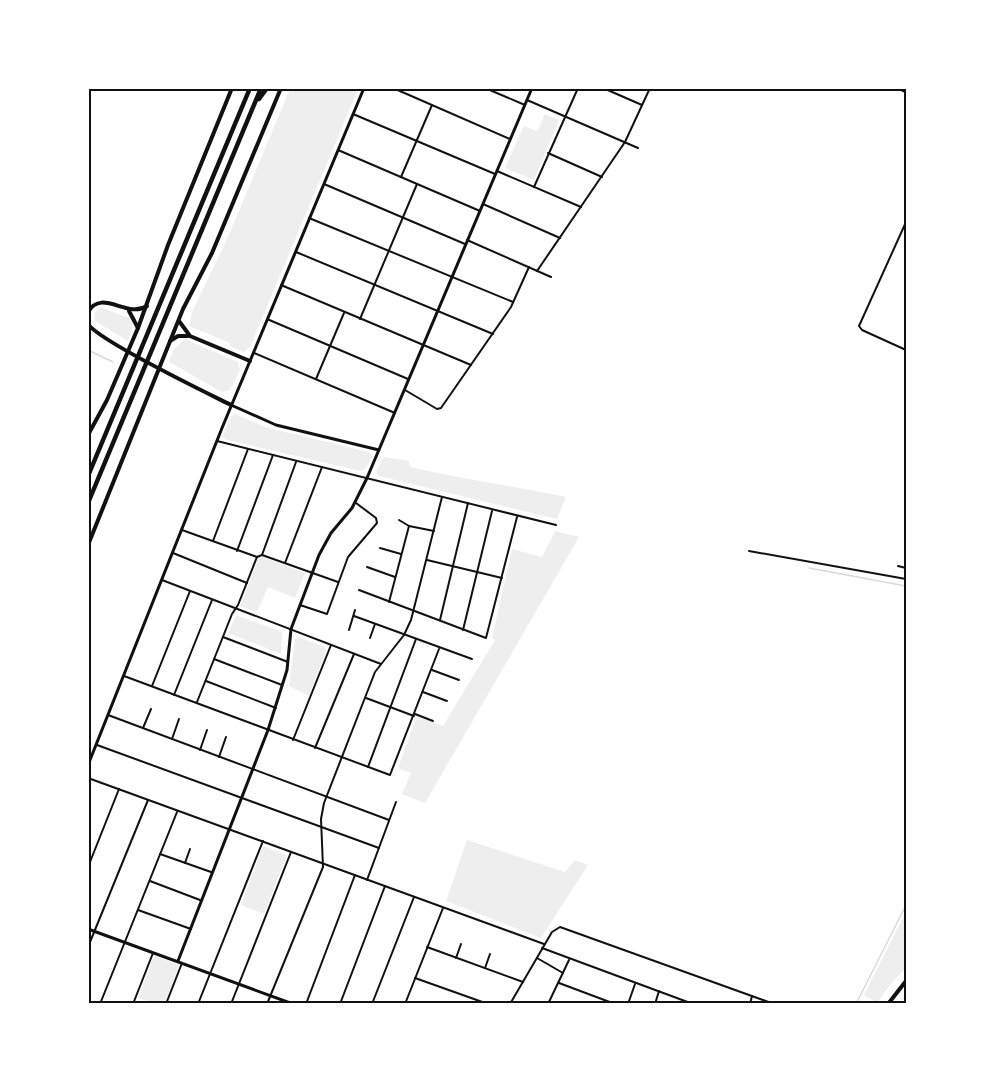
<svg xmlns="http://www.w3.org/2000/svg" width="995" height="1092" font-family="Overpass,sans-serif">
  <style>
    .green { fill: #eee }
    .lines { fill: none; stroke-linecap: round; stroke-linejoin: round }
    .stream { stroke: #d9d9d9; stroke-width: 1.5 }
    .minor { stroke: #111; stroke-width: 2 }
    .tertiary { stroke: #111; stroke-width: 3 }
    .secondary { stroke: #111; stroke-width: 4 }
    .motorway { stroke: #111; stroke-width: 4.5 }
    .neatline { fill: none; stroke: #111; stroke-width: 2 }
  </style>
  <rect width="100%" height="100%" fill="#fff"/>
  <g class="green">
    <polygon points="290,89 358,89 251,345 244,352 230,346 230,343 189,326 192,312 228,237"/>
    <polygon points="545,114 559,120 534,180 505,168 524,126 537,131"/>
    <polygon points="100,307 131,319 133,326 128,341 95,321 94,314"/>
    <polygon points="185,339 238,362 240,370 230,390 222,392 169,362 174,349"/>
    <polygon points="235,414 265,427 369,452 372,456 366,468 361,471 227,440 222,437 231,416"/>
    <path d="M384 457 409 461 410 467C462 479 513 486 566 497L557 519 379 476 376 472Z"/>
    <polygon points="555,531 579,537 425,803 402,794 411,773 398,768 417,716 443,726 495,640 492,638 512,549 542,557"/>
    <polygon points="262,557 305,573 295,598 268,587 257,612 240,606 258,559"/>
    <polygon points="236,615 282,632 281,654 228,633"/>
    <polygon points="298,637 325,647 326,651 309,696 289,686 295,639"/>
    <polygon points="467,840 565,872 575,860 588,865 541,938 446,901"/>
    <polygon points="263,846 287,855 264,914 241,905"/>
    <polygon points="906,912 906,968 893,981 877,1003 864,995"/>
    <polygon points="154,956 179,965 165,1003 154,1003 138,998"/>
  </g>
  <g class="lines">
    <g class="stream">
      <polyline points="88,350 113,362"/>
      <polyline points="809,568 906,586"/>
      <polyline points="856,1004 906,905"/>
    </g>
    <g class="minor">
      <polyline points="393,88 510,139"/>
      <polyline points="485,88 525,105"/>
      <polyline points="603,88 642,105"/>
      <polyline points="527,100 638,148"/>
      <polyline points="353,114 495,174"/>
      <polyline points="338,150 480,211"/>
      <polyline points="548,153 602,177"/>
      <polyline points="497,171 581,207"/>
      <polyline points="401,177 432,105"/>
      <polyline points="324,184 465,244"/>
      <polyline points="534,187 578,88"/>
      <polyline points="483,204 560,238"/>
      <polyline points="309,218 513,302"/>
      <polyline points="906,222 859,326 862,330 906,350"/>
      <polyline points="467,240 551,277"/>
      <polyline points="296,252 493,334"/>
      <polyline points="537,271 625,142 650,88"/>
      <polyline points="281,285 471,365"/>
      <polyline points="267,319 408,379"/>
      <polyline points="360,319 417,184"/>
      <polyline points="254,353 395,413"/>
      <polyline points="316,379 344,313"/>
      <polyline points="405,390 437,409 441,408 511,307 529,267"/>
      <polyline points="217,441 556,525"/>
      <polyline points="399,520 409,526 434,531"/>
      <polyline points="182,530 257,557"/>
      <polyline points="213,541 248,449"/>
      <polyline points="380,548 401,554"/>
      <polyline points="237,551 273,455"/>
      <polyline points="749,551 906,579"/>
      <polyline points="173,553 247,583"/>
      <polyline points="262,555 296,462"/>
      <polyline points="262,555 338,582"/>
      <polyline points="427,560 502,578"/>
      <polyline points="285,563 322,467"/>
      <polyline points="898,566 906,568"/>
      <polyline points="367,567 395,577"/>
      <polyline points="162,580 381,664"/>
      <polyline points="359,590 486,638 517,517"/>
      <polyline points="389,602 409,526"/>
      <polyline points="300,605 327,614 348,557 377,523 376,518 356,503"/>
      <polyline points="354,616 472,659"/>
      <polyline points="440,620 468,503"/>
      <polyline points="349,630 355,610"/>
      <polyline points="463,630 492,511"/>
      <polyline points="223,637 288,662"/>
      <polyline points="370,638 375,624"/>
      <polyline points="214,659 282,685"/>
      <polyline points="432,670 459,680"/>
      <polyline points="124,676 390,775 439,649"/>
      <polyline points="206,681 276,708"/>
      <polyline points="152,686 190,591"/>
      <polyline points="423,692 447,701"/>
      <polyline points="174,695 212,600"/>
      <polyline points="366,698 414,716"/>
      <polyline points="197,702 232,614 238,605 257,557 262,555"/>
      <polyline points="415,714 433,721"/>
      <polyline points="108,715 389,820"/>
      <polyline points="143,728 151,709"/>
      <polyline points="172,739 179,719"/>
      <polyline points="293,740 331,645"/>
      <polyline points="97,745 379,848"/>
      <polyline points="315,748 354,654"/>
      <polyline points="200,750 207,730"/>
      <polyline points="219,757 226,737"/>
      <polyline points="368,767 416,639"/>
      <polyline points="88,778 544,944"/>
      <polyline points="160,854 211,872"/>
      <polyline points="185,863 190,849"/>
      <polyline points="88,867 119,789"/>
      <polyline points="367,880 396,802"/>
      <polyline points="150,881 200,900"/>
      <polyline points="138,910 191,929"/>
      <polyline points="88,947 148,800"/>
      <polyline points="427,947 523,982"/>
      <polyline points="542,948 693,1004"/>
      <polyline points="456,958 461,944"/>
      <polyline points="537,958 563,973"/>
      <polyline points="485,968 490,954"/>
      <polyline points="415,978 488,1004"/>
      <polyline points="559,983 615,1004"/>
      <polyline points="100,1004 177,812"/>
      <polyline points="133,1004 153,953"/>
      <polyline points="166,1004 182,963"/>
      <polyline points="198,1004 263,841"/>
      <polyline points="231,1004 291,852"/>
      <polyline points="267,1004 323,867 321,819 324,803 375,672 404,635 411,620 442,497"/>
      <polyline points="306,1004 355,875"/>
      <polyline points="340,1004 385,886"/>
      <polyline points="372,1004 414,897"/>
      <polyline points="405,1004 443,908"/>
      <polyline points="510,1004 552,932 560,927 774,1004"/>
      <polyline points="548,1004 569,960"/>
      <polyline points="628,1004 635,984"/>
      <polyline points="655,1004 659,991"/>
      <polyline points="750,1004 752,996"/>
    </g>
    <g class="tertiary">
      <polyline points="898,88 906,92"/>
      <polyline points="231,405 276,425 379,450"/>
      <polyline points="88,765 222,428 364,88"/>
      <polyline points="88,929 293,1004"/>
      <polyline points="178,961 268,730 287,670 291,629 319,555 331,533 352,508 367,478 532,88"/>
    </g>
    <g class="secondary">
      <polyline points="129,311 138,328"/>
      <path d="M88 312C102 288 127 319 147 306"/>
      <polyline points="179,321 190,336 250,361"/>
      <path d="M88 324C99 341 207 393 231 405"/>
      <polyline points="170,341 178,336 188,336"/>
      <polyline points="88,435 107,400 138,328 168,245 232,88"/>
      <polyline points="88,545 183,309 212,253 281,88"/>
      <polyline points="888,1004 906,981"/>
      <polyline points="906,1004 906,1003"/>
    </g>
    <g class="motorway">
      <polyline points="259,99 267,88"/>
      <polyline points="88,476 250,88"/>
      <polyline points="88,503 261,88"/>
    </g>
  </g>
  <rect width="995" height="1092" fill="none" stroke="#ffffff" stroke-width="180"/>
  <rect x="90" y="90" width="815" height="912" class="neatline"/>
</svg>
